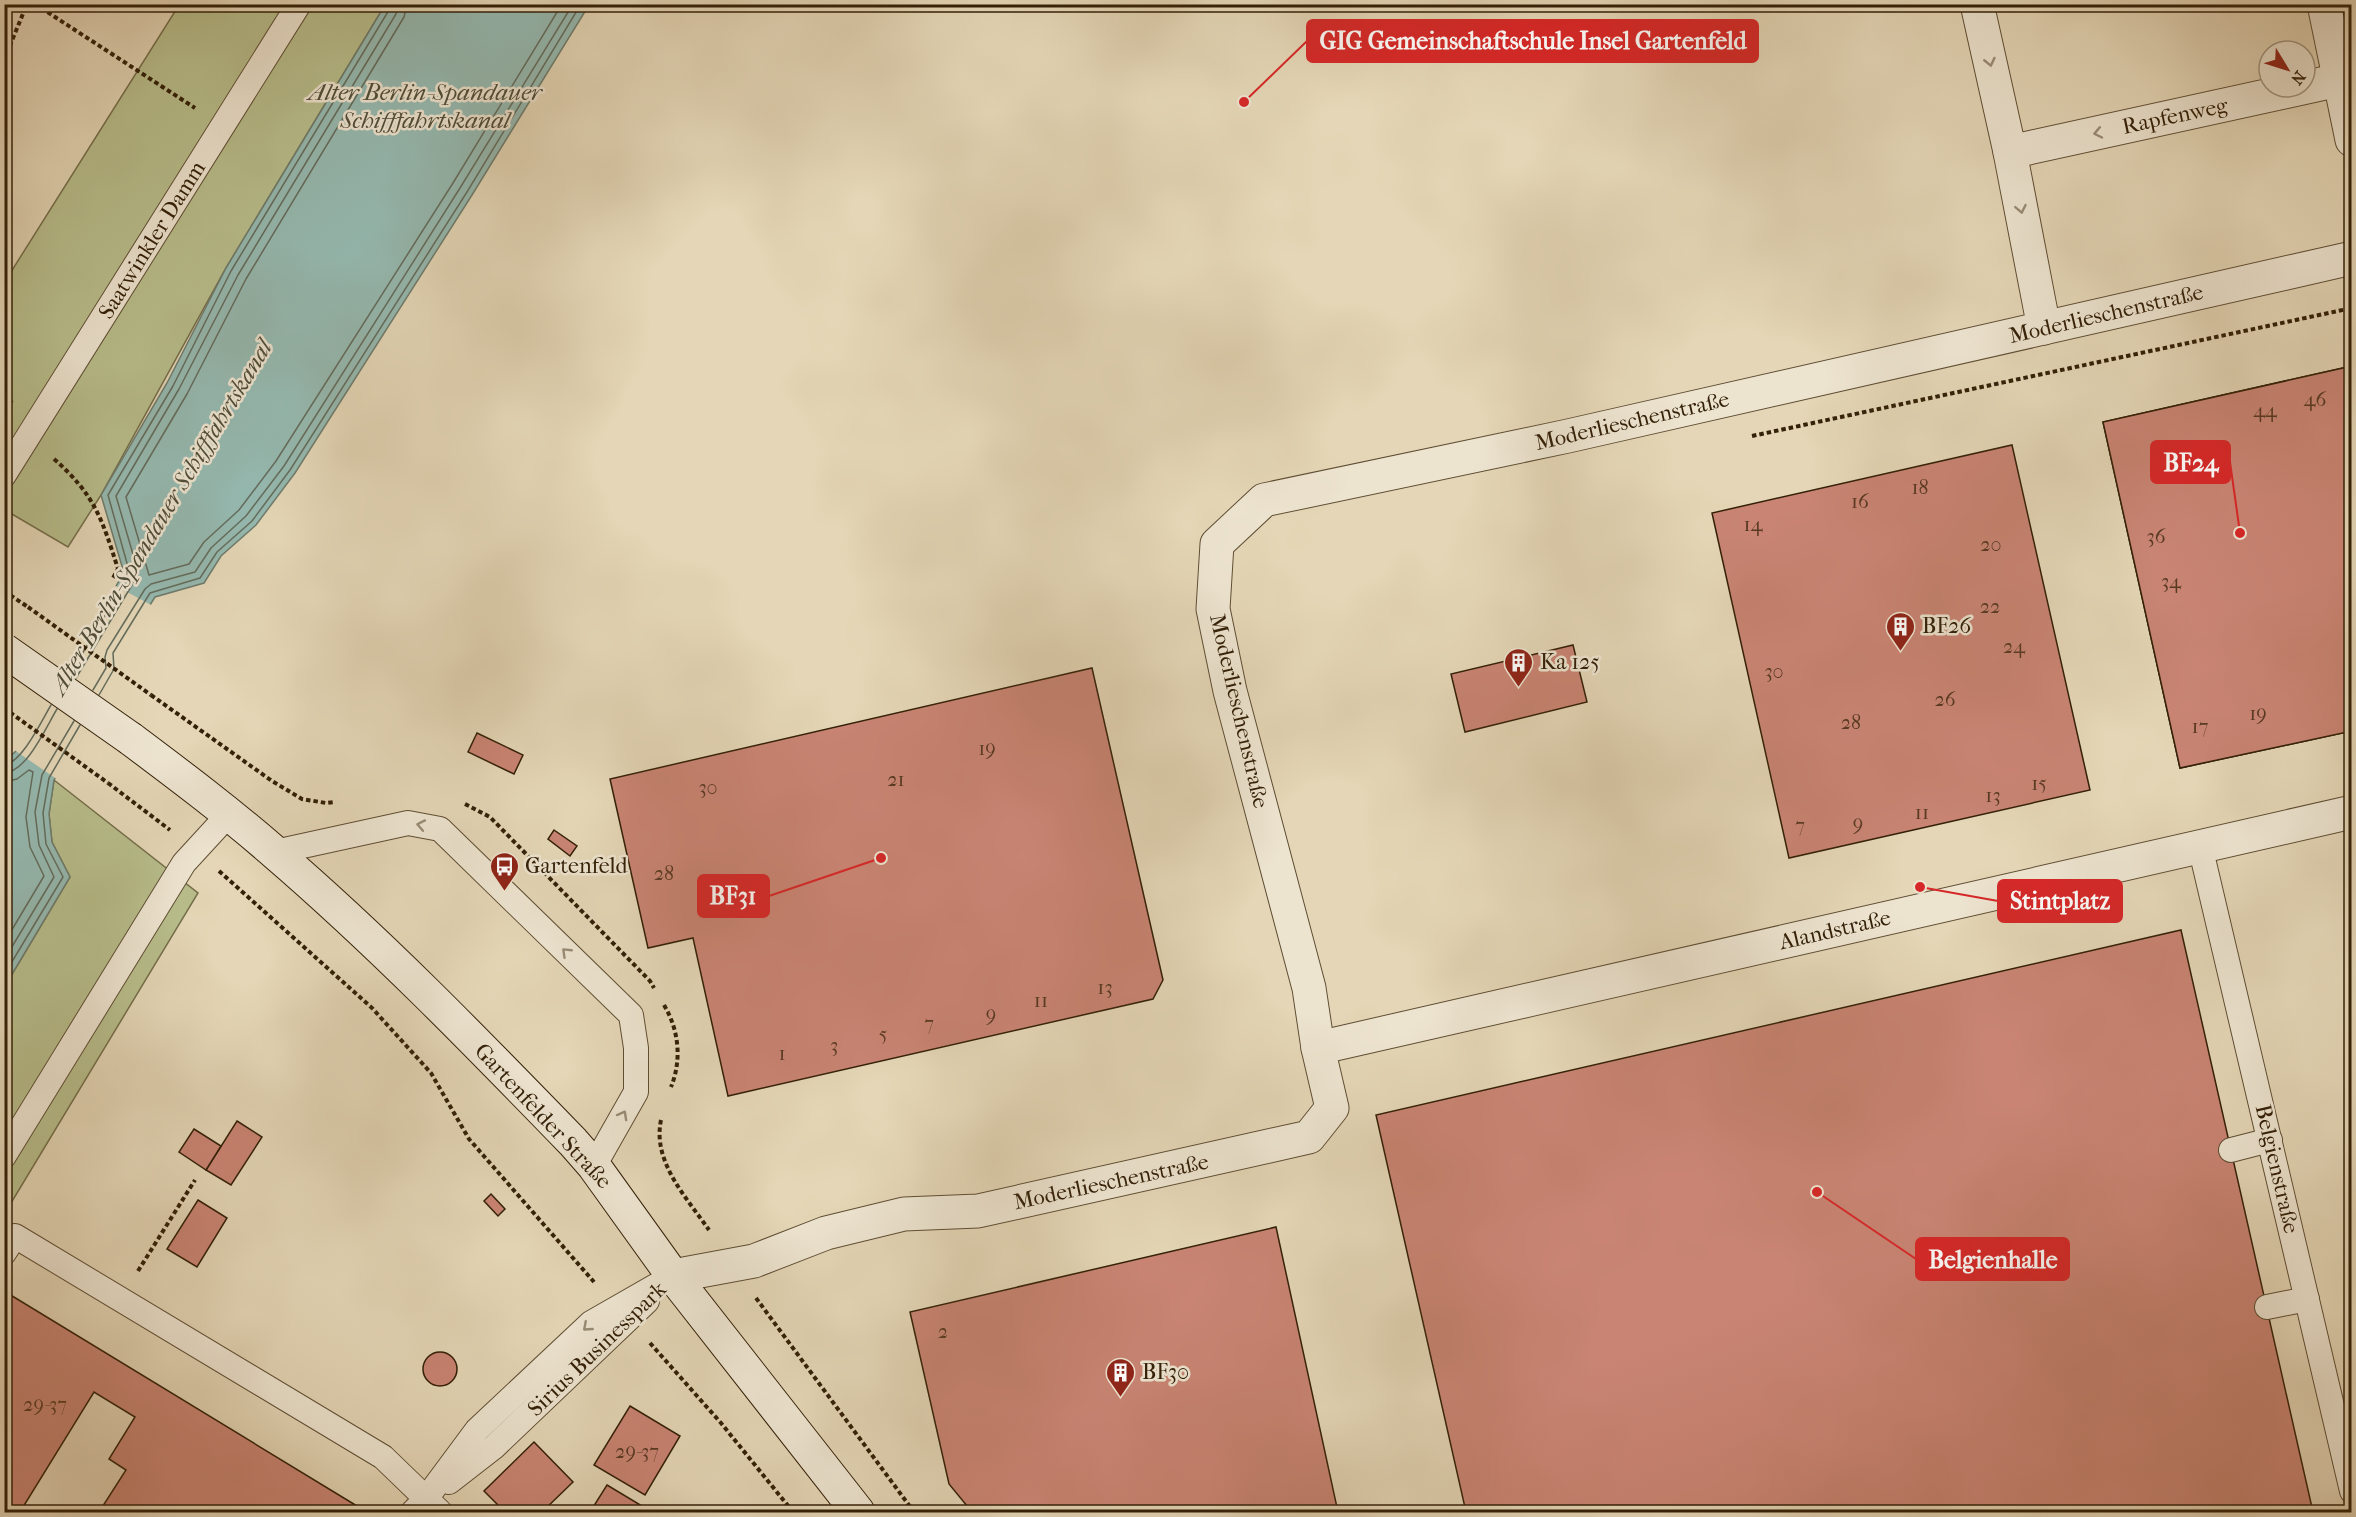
<svg xmlns="http://www.w3.org/2000/svg" width="2356" height="1517" font-family="'IM FELL French Canon',serif">
  <style>
    .green { fill: #b7bd8b; stroke: #756e4a; stroke-width: 1.5 }
    .water { fill: #95b9b0; stroke: #6e7c6d; stroke-width: 1.5 }
    .pier { fill: #e4d6b6 }
    .lines { fill: none; stroke-linecap: round; stroke-linejoin: round }
    .shore { stroke: #646c5c; stroke-width: 1.5 }
    .building { fill: #c98473; stroke: #332008; stroke-width: 1.5 }
    .service-casing { stroke: #5f4e34; stroke-width: 26 }
    .minor-casing { stroke: #5f4e34; stroke-width: 35 }
    .secondary-casing { stroke: #332008; stroke-width: 35 }
    .path { stroke: #332008; stroke-width: 4; stroke-dasharray: 4.5 3; stroke-linecap: butt }
    .service { stroke: #ede4d0; stroke-width: 24 }
    .minor { stroke: #ede4d0; stroke-width: 33 }
    .secondary { stroke: #ede4d0; stroke-width: 33 }
    .secondary-bridge-casing { stroke: #332008; stroke-width: 35; stroke-linecap: butt }
    .path-bridge { stroke: #332008; stroke-width: 4; stroke-dasharray: 4.5 3; stroke-linecap: butt }
    .secondary-bridge { stroke: #ede4d0; stroke-width: 33 }
    .oneway { stroke: #998c76 }
    .labels { text-anchor: middle; dominant-baseline: central; stroke-width: 5; stroke-linejoin: round; paint-order: stroke }
    .number-label { font-size: 20px; fill: #583923 }
    .street-label { font-size: 22px; fill: #332008; stroke: #ede4d0 }
    .poi-label { font-size: 22px; fill: #332008; stroke: #ede4d0; text-anchor: start }
    .water-label { font-size: 24px; font-style: italic; fill: #504e3a; stroke: #ede4d0 }
    .leader { fill: none; stroke: #d62828; stroke-width: 2 }
    .callout-dot { fill: #d62828; stroke: #ede4d0; stroke-width: 2 }
    .callout { fill: #d62828; stroke: #d62828; stroke-width: 2 }
    .callout-label { font-size: 24px; text-anchor: middle; font-weight: bold; fill: #fff }
  </style>
  <rect width="100%" height="100%" fill="#e4d6b6"/>
  <filter id="stains"><feTurbulence type="fractalNoise" baseFrequency=".00333" numOctaves="4"/><feColorMatrix values="0 0 0 0 .2 0 0 0 0 .09 0 0 0 0 .02 0 0 0 .5 -.17"/></filter>
  <radialGradient id="worn" r=".72"><stop offset=".6" stop-color="#630" stop-opacity="0"/><stop offset="1" stop-color="#630" stop-opacity=".3"/></radialGradient>
  <g class="green">
    <polygon points="179,5 385,5 226,268 101,495 68,547 5,510 4,283"/>
    <polygon points="54,780 198,893 5,1213 5,986 70,877 52,842 49,814"/>
  </g>
  <polygon class="water" points="385,5 589,5 472,195 295,473 256,525 221,556 204,583 155,597 118,656 121,669 54,780 49,814 52,842 70,877 5,986 5,761 16,751 124,573 101,495 167,383 226,268"/>
  <polygon class="pier" points="114,585 153,606 121,657 124,671 58,780 13,749"/>
  <g class="lines">
    <g class="shore">
      <polyline points="407,4 404,17 246,279 187,394 126,497 149,575 189,564 204,542 239,510 276,461 453,183 562,4"/>
      <polyline points="70,674 130,574 108,495 173,386 231,271 389,10 390,4"/>
      <polyline points="76,678 138,575 137,568 116,496 179,389 238,275 396,14 398,4"/>
      <polyline points="93,690 106,668 105,657 107,650 145,589 151,584 195,572 211,548 246,516 284,466 460,188 573,4"/>
      <polyline points="99,695 114,669 113,653 150,593 200,578 217,552 252,521 290,470 467,192 581,4"/>
      <path d="M4 765C22 763 42 720 51 705"/>
      <path d="M4 773C27 772 46 727 57 709"/>
      <polyline points="4,782 17,779 29,770 33,772 26,817 30,847 44,876 4,943"/>
      <polyline points="4,960 54,877 39,845 35,812 42,775 74,721"/>
      <polyline points="4,975 63,877 46,844 43,813 49,778 80,725"/>
    </g>
  </g>
  <g class="building">
    <polygon points="2352,366 2352,731 2180,768 2103,422"/>
    <polygon points="2352,366 2352,731 2180,768 2103,422"/>
    <polygon points="2012,445 2090,790 1789,858 1712,513"/>
    <polygon points="1573,645 1587,702 1465,732 1451,674"/>
    <polygon points="1092,668 1163,980 1153,999 728,1096 693,938 648,948 610,779"/>
    <polygon points="477,733 523,755 514,774 468,752"/>
    <polygon points="554,830 577,846 570,856 548,839"/>
    <polygon points="2181,930 2313,1512 1466,1512 1376,1115"/>
    <polygon points="237,1121 262,1137 231,1185 206,1170"/>
    <polygon points="194,1129 221,1146 206,1170 179,1152"/>
    <polygon points="491,1194 505,1209 498,1216 484,1201"/>
    <polygon points="198,1200 227,1218 197,1267 167,1249"/>
    <polygon points="1276,1227 1338,1512 972,1512 949,1484 910,1312"/>
    <polygon points="4,1291 357,1506 364,1510 362,1512 99,1512 126,1470 109,1459 135,1417 94,1392 20,1512 4,1512"/>
    <circle cx="440" cy="1369" r="17"/>
    <polygon points="630,1406 680,1436 645,1495 594,1465"/>
    <polygon points="534,1442 573,1482 542,1512 505,1512 484,1491"/>
    <polygon points="607,1485 652,1512 590,1512"/>
  </g>
  <g class="lines">
    <defs>
      <g id="service">
        <polyline points="4,475 299,4"/>
        <polyline points="2200,846 2352,1491"/>
        <polyline points="275,852 408,823 440,829 631,1015 636,1048 636,1092 594,1166"/>
        <polyline points="2231,1150 2270,1140"/>
        <polyline points="4,1156 184,863 229,814"/>
        <polyline points="4,1253 15,1236 383,1457 440,1512"/>
        <polyline points="2267,1307 2307,1299"/>
        <polyline points="449,1482 494,1447 647,1301"/>
        <polyline points="413,1512 425,1500 477,1430 591,1323 673,1276"/>
      </g>
      <g id="minor">
        <polyline points="1977,4 2010,152 2044,328"/>
        <polyline points="2324,4 2352,140"/>
        <polyline points="2010,152 2339,80"/>
        <polyline points="1318,1048 2352,812"/>
        <polyline points="673,1276 754,1261 826,1233 904,1214 978,1211 1309,1137 1332,1108 1318,1048 1309,988 1230,691 1213,609 1217,544 1264,500 1568,436 2352,258"/>
      </g>
      <path id="secondary" d="M131 739C179 775 227 811 273 851 379 942 476 1042 573 1142L594 1166 673 1276 858 1512"/>
    </defs>
    <use href="#service" class="service-casing"/>
    <use href="#minor" class="minor-casing"/>
    <use href="#secondary" class="secondary-casing"/>
    <g class="path">
      <polyline points="35,4 195,108"/>
      <polyline points="4,60 27,4"/>
      <polyline points="4,395 12,403"/>
      <polyline points="1752,436 2352,308"/>
      <path d="M54 459C95 495 102 519 118 569L112 580"/>
      <polyline points="4,591 28,607"/>
      <polyline points="151,695 272,781 302,799 326,803 334,802"/>
      <polyline points="4,748 7,745"/>
      <polyline points="108,783 170,830"/>
      <polyline points="465,804 490,817 650,981 654,988"/>
      <polyline points="219,871 372,1008 431,1073 469,1139 594,1282"/>
      <path d="M664 1005C679 1030 682 1060 671 1087"/>
      <path d="M661 1120C652 1162 687 1198 709 1230"/>
      <polyline points="138,1271 195,1180"/>
      <polyline points="756,1298 914,1512"/>
      <polyline points="650,1343 721,1423 793,1512"/>
    </g>
    <use href="#service" class="service"/>
    <use href="#minor" class="minor"/>
    <use href="#secondary" class="secondary"/>
    <defs>
      <polyline id="secondary-bridge" points="4,650 131,739"/>
    </defs>
    <use href="#secondary-bridge" class="secondary-bridge-casing"/>
    <g class="path-bridge">
      <polyline points="28,607 151,695"/>
      <polyline points="4,708 108,783"/>
    </g>
    <use href="#secondary-bridge" class="secondary-bridge"/>
  </g>
  <defs><path id="oneway-chevron" d="M-2-3.5L2.5 0L-2 3.5" fill="none" stroke-width="1.6" stroke-linecap="round" stroke-linejoin="round" transform="scale(1.5)"/></defs>
  <g class="oneway">
    <use href="#oneway-chevron" transform="translate(1990 62) rotate(77)"/>
    <use href="#oneway-chevron" transform="translate(2098 133) rotate(168)"/>
    <use href="#oneway-chevron" transform="translate(2021 209) rotate(79)"/>
    <use href="#oneway-chevron" transform="translate(421 825) rotate(-169)"/>
    <use href="#oneway-chevron" transform="translate(566 952) rotate(-136)"/>
    <use href="#oneway-chevron" transform="translate(623 1115) rotate(-61)"/>
    <use href="#oneway-chevron" transform="translate(587 1327) rotate(139)"/>
  </g>
  <defs>
    <symbol id="building-pin" viewBox="-11 -11 22 30"><path d="M0 17L-7.5 6A9.5 9.5 0 1 1 7.5 6Z" fill="#8f2418" stroke="#ede4d0"/><path d="M-4-6H4V6H1V3H-1V6H-4ZM-2.5-4.3h1.7v1.8h-1.7ZM.8-4.3h1.7v1.8H.8ZM-2.5-1h1.7V.8h-1.7ZM.8-1h1.7V.8H.8Z" fill="#fff"/></symbol>
    <symbol id="bus-pin" viewBox="-11 -11 22 30"><path d="M0 17L-7.5 6A9.5 9.5 0 1 1 7.5 6Z" fill="#8f2418" stroke="#ede4d0"/><path d="M-5-6H5V4H4V6H2V4H-2V6H-4V4H-5ZM-3.5-4V0h7V-4ZM-3.5 1.2v1.5H-2V1.2ZM2 1.2v1.5H3.5V1.2Z" fill="#fff"/></symbol>
  </defs>
  <g fill-rule="evenodd">
    <use href="#building-pin" x="1884" y="610" width="33" height="45"/>
    <use href="#building-pin" x="1502" y="646" width="33" height="45"/>
    <use href="#bus-pin" x="488" y="850" width="33" height="45"/>
    <use href="#building-pin" x="1104" y="1356" width="33" height="45"/>
  </g>
  <g class="labels">
    <g class="number-label">
      <text x="2315" y="399">46</text>
      <text x="2265" y="410">44</text>
      <text x="1920" y="487">18</text>
      <text x="1860" y="501">16</text>
      <text x="1753" y="524">14</text>
      <text x="2156" y="536">36</text>
      <text x="1991" y="544">20</text>
      <text x="2171" y="581">34</text>
      <text x="1990" y="606">22</text>
      <text x="2014" y="646">24</text>
      <text x="1774" y="671">30</text>
      <text x="1945" y="699">26</text>
      <text x="2258" y="713">19</text>
      <text x="1851" y="722">28</text>
      <text x="2200" y="726">17</text>
      <text x="987" y="748">19</text>
      <text x="896" y="779">21</text>
      <text x="2039" y="783">15</text>
      <text x="708" y="787">30</text>
      <text x="1993" y="795">13</text>
      <text x="1922" y="812">11</text>
      <text x="1858" y="823">9</text>
      <text x="1800" y="825">7</text>
      <text x="664" y="873">28</text>
      <text x="1105" y="987">13</text>
      <text x="1041" y="1000">11</text>
      <text x="991" y="1014">9</text>
      <text x="929" y="1023">7</text>
      <text x="883" y="1034">5</text>
      <text x="834" y="1045">3</text>
      <text x="782" y="1053">1</text>
      <text x="943" y="1331">2</text>
      <text x="45" y="1404">29-37</text>
      <text x="637" y="1451">29-37</text>
    </g>
    <g class="street-label">
      <text transform="translate(2175 116) rotate(-12)">Rapfenweg</text>
      <text transform="translate(152 240) rotate(-58)">Saatwinkler Damm</text>
      <text transform="translate(2106 314) rotate(-13)">Moderlieschenstraße</text>
      <text transform="translate(1632 421) rotate(-13)">Moderlieschenstraße</text>
      <text transform="translate(1239 711) rotate(77)">Moderlieschenstraße</text>
      <text transform="translate(1835 930) rotate(-13)">Alandstraße</text>
      <text transform="translate(543 1116) rotate(47)">Gartenfelder Straße</text>
      <text transform="translate(2277 1169) rotate(77)">Belgienstraße</text>
      <text transform="translate(1111 1182) rotate(-12)">Moderlieschenstraße</text>
      <text transform="translate(597 1349) rotate(-44)">Sirius Businesspark</text>
    </g>
    <g class="poi-label">
      <text x="1922" y="626">BF26</text>
      <text x="1540" y="662">Ka 125</text>
      <text x="525" y="866">Gartenfeld</text>
      <text x="1142" y="1372">BF30</text>
    </g>
    <g class="water-label">
      <text x="425" y="92">Alter Berlin-Spandauer<tspan x="425" dy="28">Schifffahrtskanal</tspan></text>
      <text transform="translate(161 517) rotate(-59)">Alter Berlin-Spandauer Schifffahrtskanal</text>
    </g>
  </g>
  <path class="leader" d="M1244 102L1307 41M2240 533L2230 462M881 858L769 896M1920 887L1998 901M1817 1192L1916 1259"/>
  <g class="callout-dot">
    <circle cx="1244" cy="102" r="6"/>
    <circle cx="2240" cy="533" r="6"/>
    <circle cx="881" cy="858" r="6"/>
    <circle cx="1920" cy="887" r="6"/>
    <circle cx="1817" cy="1192" r="6"/>
  </g>
  <g class="callout">
    <rect x="1307" y="20" width="451" height="42" rx="6"/>
    <rect x="2151" y="441" width="79" height="42" rx="6"/>
    <rect x="698" y="875" width="71" height="42" rx="6"/>
    <rect x="1998" y="880" width="124" height="42" rx="6"/>
    <rect x="1916" y="1238" width="153" height="42" rx="6"/>
  </g>
  <g class="callout-label">
    <text x="1533" y="49">GIG Gemeinschaftschule Insel Gartenfeld</text>
    <text x="2191" y="471">BF24</text>
    <text x="733" y="904">BF31</text>
    <text x="2060" y="909">Stintplatz</text>
    <text x="1993" y="1268">Belgienhalle</text>
  </g>
  <rect width="2356" height="1517" fill="none" stroke="#e4d6b6" stroke-width="24"/>
  <rect x="6" y="6" width="2344" height="1505" fill="none" stroke="#332008" stroke-width="3"/>
  <rect x="12" y="12" width="2332" height="1493" fill="none" stroke="#332008" stroke-width="1.5"/>
  <g transform="translate(2287 69) rotate(128)"><circle r="28" fill="#ede4d0" stroke="#a39680" stroke-width="1.5"/>
  <path d="M0-4.5L10 22L0 15L-10 22Z" fill="#8f2418"/>
  <text y="-9" font-size="16" font-weight="bold" text-anchor="middle" fill="#332008">N</text>
  </g>
  <rect width="100%" height="100%" filter="url(#stains)"/>
  <rect width="100%" height="100%" fill="url(#worn)"/>
</svg>
